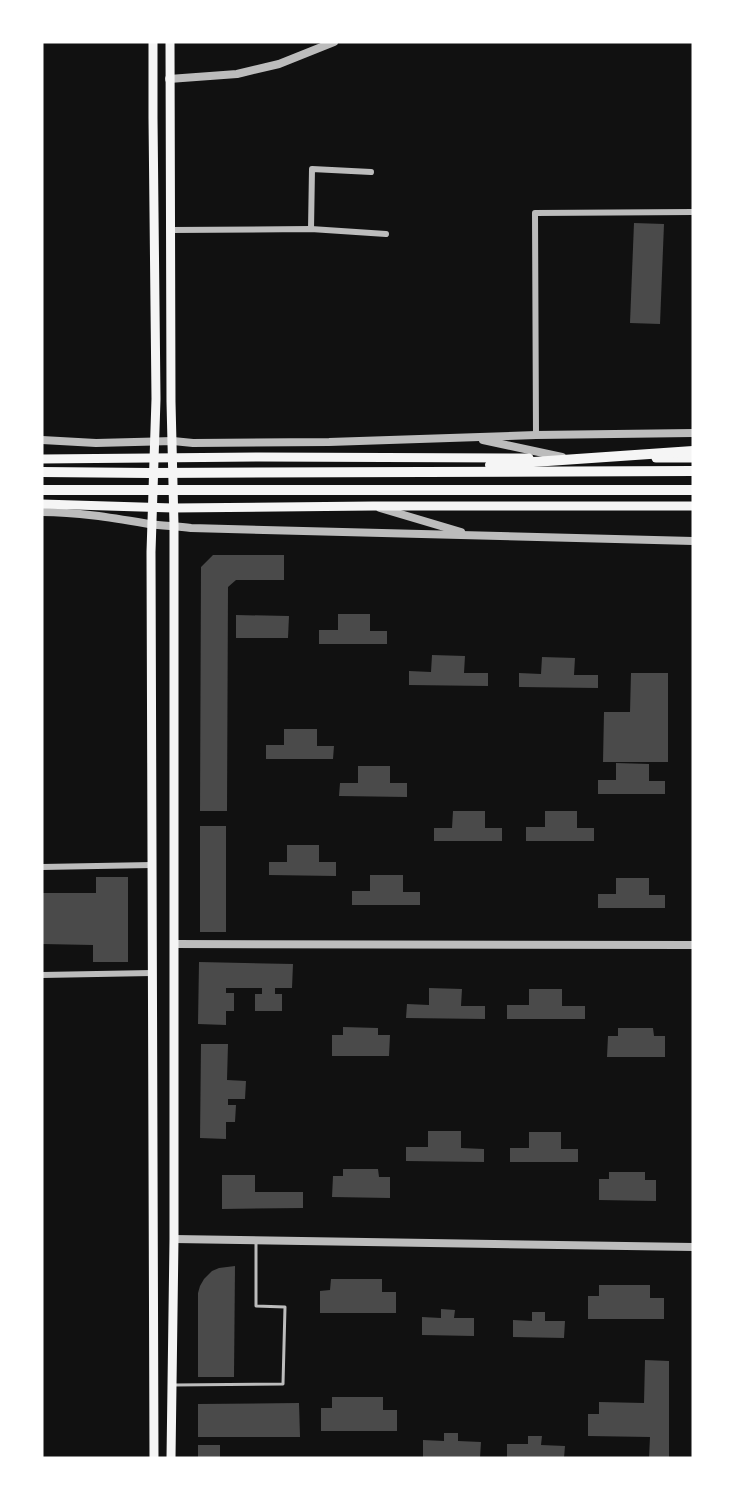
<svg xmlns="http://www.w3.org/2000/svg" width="735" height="1500" font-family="'PT Sans Narrow',sans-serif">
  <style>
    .building { fill: #4a4a4a }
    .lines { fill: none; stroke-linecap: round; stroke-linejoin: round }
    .service { stroke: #bcbcbc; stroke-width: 3 }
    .minor { stroke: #bcbcbc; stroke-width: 6 }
    .tertiary { stroke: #bcbcbc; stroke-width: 8 }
    .secondary { stroke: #f5f5f5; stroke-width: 9 }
    .primary { stroke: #f5f5f5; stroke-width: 9 }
    .trunk { stroke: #f5f5f5; stroke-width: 10 }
  </style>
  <rect width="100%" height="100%" fill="#111"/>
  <g class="building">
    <polygon points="634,223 664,224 660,324 630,323"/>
    <polygon points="213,555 284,555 284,580 236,580 228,587 227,811 200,811 201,567"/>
    <polygon points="338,614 370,614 370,631 387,631 387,644 319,644 319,630 338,630"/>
    <polygon points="236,615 289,616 288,638 236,638"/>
    <polygon points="432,655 465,656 464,673 488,673 488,686 409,685 409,671 431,672"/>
    <polygon points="542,657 575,658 574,675 598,675 598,688 519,687 519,673 541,674"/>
    <polygon points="631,673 668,673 668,762 603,762 604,712 630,712"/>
    <polygon points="284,729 317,729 317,746 334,746 333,759 266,759 266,745 284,745"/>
    <polygon points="616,763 649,764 649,781 665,781 665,794 598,794 598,780 616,780"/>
    <polygon points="358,766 390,766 390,783 407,783 407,797 339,796 340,783 358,783"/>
    <polygon points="453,811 485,811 485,828 502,828 502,841 434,841 434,828 452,828"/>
    <polygon points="545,811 577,811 577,828 594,828 594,841 526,841 526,827 545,827"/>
    <rect x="200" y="826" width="26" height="106"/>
    <polygon points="287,845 319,845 319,862 336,862 336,876 269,875 269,862 287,862"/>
    <polygon points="370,875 403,875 403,892 420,892 420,905 352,905 352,891 370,891"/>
    <polygon points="96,877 128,877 128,962 93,962 93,945 42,944 42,893 96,893"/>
    <polygon points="616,878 649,878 649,895 665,895 665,908 598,908 598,894 616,894"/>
    <polygon points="199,962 293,964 292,988 275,988 275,994 282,994 282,1011 255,1011 255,994 262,994 262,988 226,988 226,993 234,993 234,1011 226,1011 226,1025 198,1024"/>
    <polygon points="429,988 462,989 461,1006 485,1006 485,1019 406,1018 407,1004 429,1005"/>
    <polygon points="529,989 562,989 562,1006 585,1006 585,1019 507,1019 507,1005 529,1005"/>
    <polygon points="343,1027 378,1028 378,1035 390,1035 389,1056 332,1056 332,1035 343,1035"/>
    <polygon points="618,1028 653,1028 654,1036 665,1036 665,1057 607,1057 608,1036 618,1036"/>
    <polygon points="201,1044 228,1044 227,1080 246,1081 245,1099 228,1099 228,1105 236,1105 235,1122 226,1122 226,1139 200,1138"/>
    <polygon points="428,1131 461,1131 461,1148 484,1149 484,1162 406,1161 406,1147 428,1147"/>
    <polygon points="529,1132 561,1132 561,1149 578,1149 578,1162 510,1162 510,1148 529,1148"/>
    <polygon points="343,1169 378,1169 379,1177 390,1177 390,1198 332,1197 333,1176 343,1176"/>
    <polygon points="609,1172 645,1172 645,1180 656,1180 656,1201 599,1200 599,1179 609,1179"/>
    <polygon points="222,1175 255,1175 255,1192 303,1192 303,1208 222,1209"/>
    <polygon points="235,1266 234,1377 198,1377 198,1293 200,1286 204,1279 212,1271 219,1268"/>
    <polygon points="331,1279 382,1279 382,1292 396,1292 396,1313 320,1313 320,1291 330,1290"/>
    <polygon points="599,1285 650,1285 650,1298 664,1298 664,1319 588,1319 588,1296 599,1296"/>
    <polygon points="441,1309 455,1310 454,1318 474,1318 474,1336 422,1335 422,1317 441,1318"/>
    <polygon points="532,1312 545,1312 545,1321 565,1321 564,1338 513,1337 513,1320 532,1321"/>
    <polygon points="645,1360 669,1361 669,1458 649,1458 650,1437 588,1436 588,1414 599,1414 599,1402 644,1403"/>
    <polygon points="332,1397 383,1397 383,1410 397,1410 397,1431 321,1431 321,1408 332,1408"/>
    <polygon points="299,1403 300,1437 198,1437 198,1404"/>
    <polygon points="444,1433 458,1433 458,1441 481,1442 480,1458 423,1458 423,1440 444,1441"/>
    <polygon points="528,1436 542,1436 541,1445 565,1446 564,1458 507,1458 507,1444 528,1444"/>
    <rect x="198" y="1445" width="22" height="13"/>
  </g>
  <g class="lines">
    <polyline class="service" points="174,1385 283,1384 285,1307 256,1306 256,1243"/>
    <g class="minor">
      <polyline points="311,229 312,169 371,172"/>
      <polyline points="171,230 311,229 386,234"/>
      <polyline points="536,435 535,213 693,212"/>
      <polyline points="42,867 152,865"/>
      <polyline points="42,975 152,973"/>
    </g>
    <g class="tertiary">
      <polyline points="169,79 237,74 279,64 334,42"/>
      <polyline points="42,440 96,443 173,441 193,443 329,442 536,435 693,433"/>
      <polyline points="483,440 562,457"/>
      <polyline points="380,508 461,532"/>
      <path d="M42 512C78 512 113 518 149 524 163 526 177 526 191 528L693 541"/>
      <polyline points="174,944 693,945"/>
      <polyline points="174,1239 693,1247"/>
    </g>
    <g class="secondary">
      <polyline points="153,42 153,118 156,399 151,552 154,1458"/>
      <polyline points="170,42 171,402 174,525 174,1239 171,1458"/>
    </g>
    <g class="primary">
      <polyline points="656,458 693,458"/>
      <polyline points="42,459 259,457 529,458"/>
      <polyline points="42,504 173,508 373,506 693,506"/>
    </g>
    <g class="trunk">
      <polyline points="490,465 693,451"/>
      <polyline points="42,472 150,473 693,471"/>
      <polyline points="42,490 693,490"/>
    </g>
  </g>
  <rect width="735" height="1500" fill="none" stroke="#ffffff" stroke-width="87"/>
</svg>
